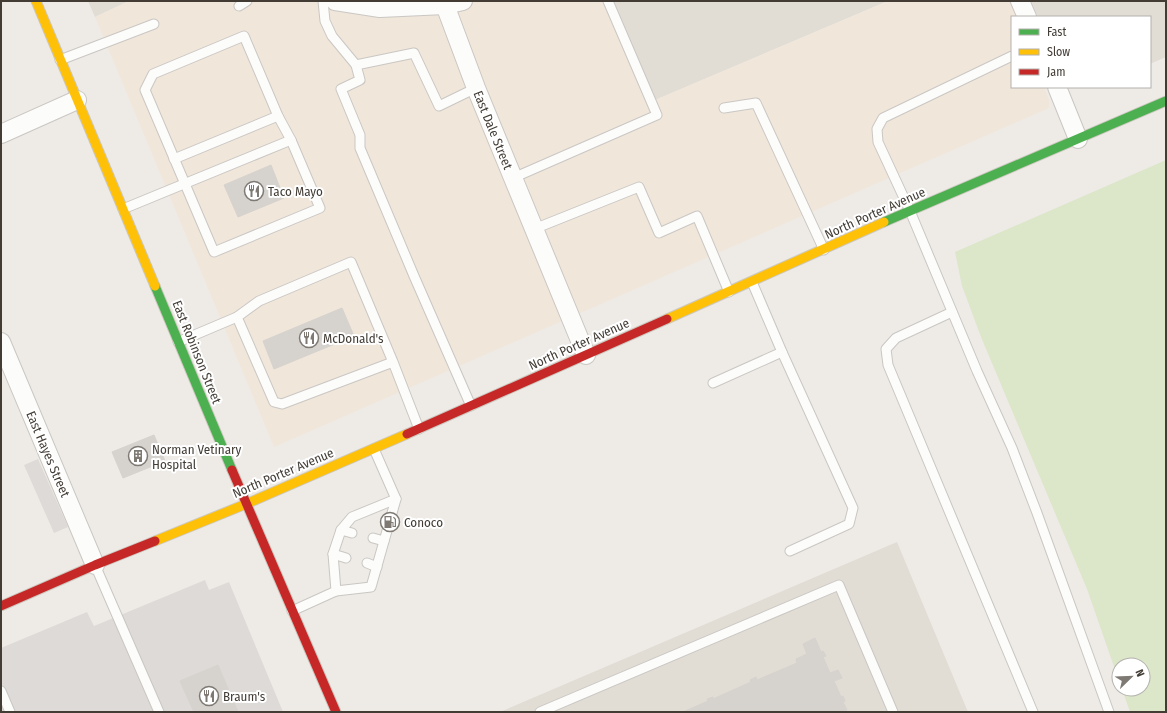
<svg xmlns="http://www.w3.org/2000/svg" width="1167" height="713" font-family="'Fira Sans Condensed',sans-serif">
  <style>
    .residential { fill: #e1ddd5 }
    .commercial { fill: #f0e6da }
    .green { fill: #dce6c9 }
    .parking { fill: #dddad7 }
    .building { fill: #d6d2ce; stroke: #d6d2cd }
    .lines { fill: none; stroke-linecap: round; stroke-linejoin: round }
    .lane-casing { stroke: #cac7c3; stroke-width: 11 }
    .street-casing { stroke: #cac7c3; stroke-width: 20 }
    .fast-casing { stroke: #ccc8bf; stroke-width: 11 }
    .slow-casing { stroke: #ccc8bf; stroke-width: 11 }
    .jam-casing { stroke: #ccc8bf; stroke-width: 11 }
    .lane { stroke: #fcfcfb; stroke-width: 9 }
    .street { stroke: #fcfcfb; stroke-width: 18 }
    .fast { stroke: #4caf50; stroke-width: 9 }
    .slow { stroke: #ffc107; stroke-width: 9 }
    .jam { stroke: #c62828; stroke-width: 9 }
    .labels { text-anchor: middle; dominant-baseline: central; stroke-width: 4; stroke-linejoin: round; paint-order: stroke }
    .street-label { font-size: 13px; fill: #423c35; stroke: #fff }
    .poi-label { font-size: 13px; fill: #423c35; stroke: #fff; text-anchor: start }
  </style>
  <rect width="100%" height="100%" fill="#eeebe7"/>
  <g class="residential">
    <polygon points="88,1 129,1 95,17"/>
    <polygon points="603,1 888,1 648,103"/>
    <polygon points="1031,1 1166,1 1166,57 1150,64 1150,17 1038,17"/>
    <polygon points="897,542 968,712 500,712"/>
  </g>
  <polygon class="commercial" points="129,1 324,1 424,14 475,1 603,1 648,103 888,1 1012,1 1018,17 1012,17 1012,87 1044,87 1049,100 1049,108 274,447 95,17"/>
  <polygon class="green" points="1166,160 1166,712 1130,712 1122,689 1143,689 1143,665 1119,665 1119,681 1087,589 981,337 962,286 955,252"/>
  <g class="parking">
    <polygon points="38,459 68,527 54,533 24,465"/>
    <polygon points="205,580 209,590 229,582 283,712 238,712 218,665 181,681 194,712 1,712 1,648 87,612 94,626"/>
  </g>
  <g class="building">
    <polygon points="271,165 284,198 238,217 224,185"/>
    <polygon points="342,308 354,336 274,369 263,341"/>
    <polygon points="154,435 165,461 123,478 112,452"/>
    <polygon points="815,638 821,652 823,651 826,656 823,657 830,673 838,670 842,678 834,681 841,697 843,696 845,701 843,702 847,710 843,712 833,712 832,711 829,712 683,712 708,701 707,699 713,697 713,699 751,682 750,680 756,677 757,680 797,663 796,659 807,654 803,644"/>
    <polygon points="218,665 238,712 194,712 180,681"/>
  </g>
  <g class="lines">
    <defs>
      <g id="lane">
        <polyline points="323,1 325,21 332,36 356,65 414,53 439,106 476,88"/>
        <polyline points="239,6 247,1"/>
        <polygon points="244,36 278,116 291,140 320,208 214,252 145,90 153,74"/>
        <polyline points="1012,56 883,118 877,129 878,142 910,211 977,371 1012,448 1037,513 1109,712"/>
        <polyline points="60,60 154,24"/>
        <polyline points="356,65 360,80 341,89 360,135 360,148 414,276 471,406"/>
        <polyline points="724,108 756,103 824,250"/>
        <polyline points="174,159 278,116"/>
        <polyline points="513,178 657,115 608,1"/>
        <polyline points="123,209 291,140"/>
        <polyline points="534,229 639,187 659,233 697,216 729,292"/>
        <polyline points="752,282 782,352 853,508 849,524 790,551"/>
        <polyline points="952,312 896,338 886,349 888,365 1033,712"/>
        <polyline points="178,342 237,317"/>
        <polyline points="393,362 282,404 274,402 237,317 259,301 351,262 393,362 419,429"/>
        <polyline points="713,383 782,352"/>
        <polyline points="341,530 352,533"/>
        <polyline points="373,538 384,541"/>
        <polyline points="333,554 346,558"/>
        <polyline points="367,563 377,567"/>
        <polyline points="95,565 159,712"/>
        <polyline points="336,591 371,587 396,499"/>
        <polyline points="292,611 336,591 333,554 341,530 352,517 396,499 374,449"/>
        <polyline points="1,691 10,712"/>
        <polyline points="540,712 839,585 893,712"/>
      </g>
      <g id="street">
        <polyline points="335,1 380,8 445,5 463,1"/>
        <polyline points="1020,1 1027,17"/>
        <polyline points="445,5 476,88 586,355"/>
        <polyline points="1057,87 1078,139"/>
        <polyline points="1,134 77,100"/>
        <polyline points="1,342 95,565"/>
      </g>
      <g id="fast">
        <polyline points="884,222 1166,101"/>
        <polyline points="155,286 232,470"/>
      </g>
      <g id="slow">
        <polyline points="36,1 155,286"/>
        <polyline points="667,319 884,222"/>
        <polyline points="155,541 246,504 407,434"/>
      </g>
      <g id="jam">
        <polyline points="407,434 667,319"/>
        <polyline points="232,470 336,712"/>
        <polyline points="1,606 95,565 155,541"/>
      </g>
    </defs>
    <use href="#lane" class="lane-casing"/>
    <use href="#street" class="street-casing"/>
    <use href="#fast" class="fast-casing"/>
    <use href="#slow" class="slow-casing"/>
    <use href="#jam" class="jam-casing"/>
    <use href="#lane" class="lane"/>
    <use href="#street" class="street"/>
    <use href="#fast" class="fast"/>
    <use href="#slow" class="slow"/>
    <use href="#jam" class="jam"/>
  </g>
  <defs>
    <symbol id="restaurant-ring" viewBox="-11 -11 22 22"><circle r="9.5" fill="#fff" stroke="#7e7973" stroke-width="1.5"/><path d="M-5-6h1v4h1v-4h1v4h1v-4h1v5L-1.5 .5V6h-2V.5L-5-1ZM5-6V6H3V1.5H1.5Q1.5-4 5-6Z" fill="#7e7973"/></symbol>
    <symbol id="building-ring" viewBox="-11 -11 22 22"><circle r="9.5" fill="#fff" stroke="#7e7973" stroke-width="1.5"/><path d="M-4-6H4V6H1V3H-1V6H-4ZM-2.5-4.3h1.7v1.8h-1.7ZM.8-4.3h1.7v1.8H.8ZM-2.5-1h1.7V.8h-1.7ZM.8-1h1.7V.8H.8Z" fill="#7e7973"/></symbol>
    <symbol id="fuel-ring" viewBox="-11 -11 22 22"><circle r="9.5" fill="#fff" stroke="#7e7973" stroke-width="1.5"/><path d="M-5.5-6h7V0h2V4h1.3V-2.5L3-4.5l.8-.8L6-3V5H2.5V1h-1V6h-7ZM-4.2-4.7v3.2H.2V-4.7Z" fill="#7e7973"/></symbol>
  </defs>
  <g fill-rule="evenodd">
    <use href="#restaurant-ring" x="243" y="180" width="22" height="22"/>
    <use href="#restaurant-ring" x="298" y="327" width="22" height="22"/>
    <use href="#building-ring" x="127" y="445" width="22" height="22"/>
    <use href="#fuel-ring" x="379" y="511" width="22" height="22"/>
    <use href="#restaurant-ring" x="198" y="685" width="22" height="22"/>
  </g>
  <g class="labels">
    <g class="street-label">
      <text transform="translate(493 130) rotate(68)">East Dale Street</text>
      <text transform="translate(875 213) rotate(-24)">North Porter Avenue</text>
      <text transform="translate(579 344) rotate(-24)">North Porter Avenue</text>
      <text transform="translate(197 352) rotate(68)">East Robinson Street</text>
      <text transform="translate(48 454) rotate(67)">East Hayes Street</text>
      <text transform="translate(283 473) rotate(-23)">North Porter Avenue</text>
    </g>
    <g class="poi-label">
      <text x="268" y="191">Taco Mayo</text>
      <text x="323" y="338">McDonald's</text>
      <text x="152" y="449">Norman Vetinary<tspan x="152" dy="15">Hospital</tspan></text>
      <text x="404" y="522">Conoco</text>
      <text x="223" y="696">Braum's</text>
    </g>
  </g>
  <rect width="1167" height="713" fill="none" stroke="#423c35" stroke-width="4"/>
  <rect x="1011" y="16" width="140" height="72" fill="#ffffff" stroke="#b3b1ae"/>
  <rect x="1019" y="29" width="20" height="6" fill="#4caf50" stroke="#b3b1ae"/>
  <text x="1047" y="36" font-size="12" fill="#423c35">Fast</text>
  <rect x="1019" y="49" width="20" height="6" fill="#ffc107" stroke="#b3b1ae"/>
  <text x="1047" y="56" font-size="12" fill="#423c35">Slow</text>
  <rect x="1019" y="69" width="20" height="6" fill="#c62828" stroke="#b3b1ae"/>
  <text x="1047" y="76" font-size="12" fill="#423c35">Jam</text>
  <g transform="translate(1131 677) rotate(67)"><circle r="19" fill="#ffffff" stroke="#b3b1ae"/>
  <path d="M0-3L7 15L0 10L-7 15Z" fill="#7e7973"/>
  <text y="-6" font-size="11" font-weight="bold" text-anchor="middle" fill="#423c35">N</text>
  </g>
</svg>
